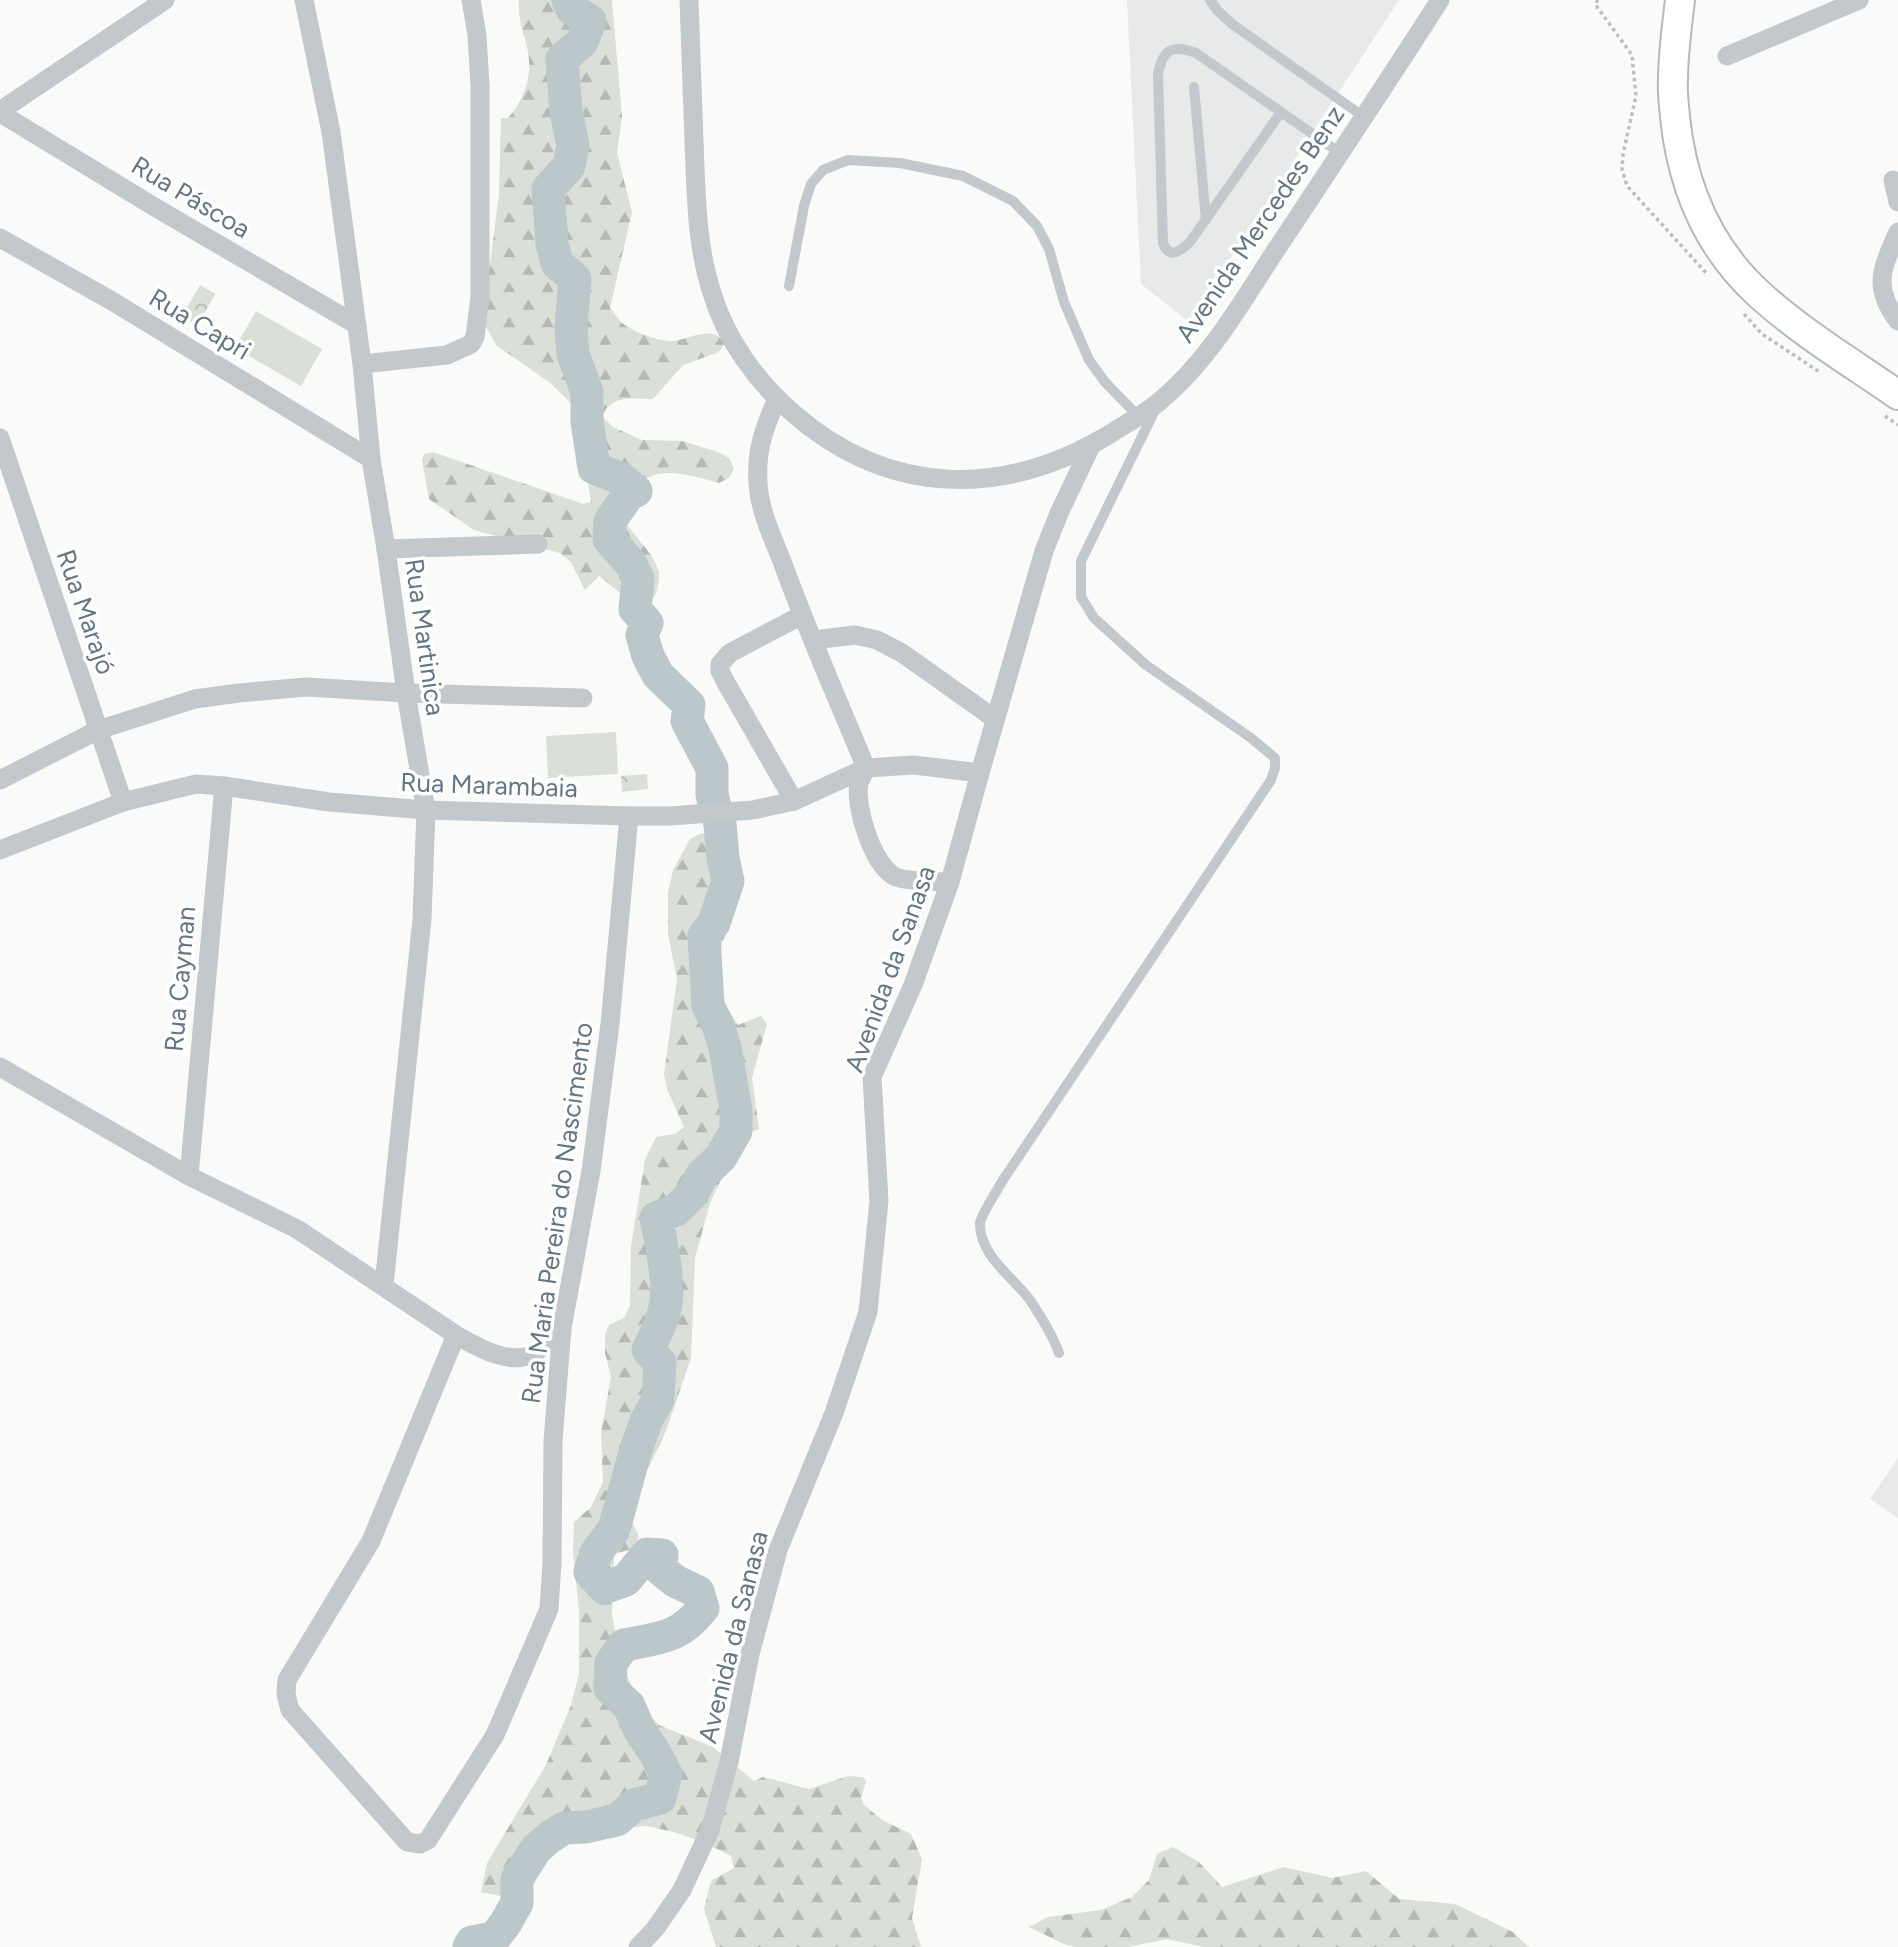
<svg xmlns="http://www.w3.org/2000/svg" width="1898" height="1947" font-family="Figtree,sans-serif">
  <style>
    .built { fill: #e8e9e9 }
    .grass { fill: #dadfd7 }
    .forest { fill: url(#forest-firs) }
    .park { fill: url(#park-crowns) }
    .lines { fill: none; stroke-linecap: round; stroke-linejoin: round }
    .river { stroke: #bbc7cb; stroke-width: 33 }
    .secondary-casing { stroke: #b3babf; stroke-width: 32 }
    .path { stroke: #bbbfc2; stroke-width: 3.5; stroke-dasharray: 3.5 3.5; stroke-linecap: butt }
    .lane { stroke: #c3c8cc; stroke-width: 10 }
    .street { stroke: #c3c8cc; stroke-width: 19 }
    .secondary { stroke: #fff; stroke-width: 28 }
    .labels { text-anchor: middle; dominant-baseline: central; stroke-width: 7; stroke-linejoin: round; paint-order: stroke }
    .street-label { font-size: 26px; fill: #657683; stroke: #fff }
  </style>
  <defs>
    <pattern id="forest-firs" width="22" height="20" patternUnits="userSpaceOnUse" patternTransform="scale(1.75)"><rect width="22" height="20" fill="#dadfd7"/><path d="M5 1l3.5 6h-7zM16 11l3.5 6h-7z" fill="#b4b9b4"/></pattern>
    <pattern id="park-crowns" width="20" height="18" patternUnits="userSpaceOnUse" patternTransform="scale(1.75)"><rect width="20" height="18" fill="#dadfd7"/><path d="M2 6a3 3 0 1 1 6 0M12 15a3 3 0 1 1 6 0" fill="none" stroke="#b4b9b4"/></pattern>
  </defs>
  <rect width="100%" height="100%" fill="#fafaf8"/>
  <g class="built">
    <polygon points="1127,0 1399,0 1189,322 1141,284"/>
    <polygon points="1898,1458 1898,1518 1870,1499"/>
  </g>
  <g class="grass">
    <polygon points="256,311 322,349 301,386 235,348"/>
    <polygon points="616,732 618,774 548,778 546,736"/>
  </g>
  <g class="forest">
    <path d="M519 0H612L622 117 617 153 632 212 610 308C614 312 617 318 621 322 631 331 659 342 673 341 691 339 712 324 725 343L719 352 683 365 653 399C632 399 612 394 602 416L613 427 642 440 682 441 718 452 729 458 734 469 729 478 719 483C685 474 649 460 627 499 623 506 621 512 624 519 634 538 655 552 659 574 660 581 657 589 655 596L644 605 631 602 599 576 585 590 571 562 560 553 474 530 429 499 422 460 424 454 433 452 583 504 591 502 577 409 549 382 497 346 486 327 487 287 499 194 501 118H508C521 104 531 81 529 61 528 39 517 25 519 0Z"/>
    <polygon points="702,833 723,841 730,869 730,924 721,946 719,968 726,1009 738,1025 761,1016 767,1024 752,1078 759,1129 742,1135 710,1203 695,1258 691,1358 666,1431 628,1511 639,1537 632,1549 614,1554 612,1614 618,1647 627,1675 639,1703 659,1725 713,1747 754,1781 763,1777 809,1789 848,1776 863,1777 866,1781 861,1798 864,1805 882,1820 911,1834 922,1859 912,1918 921,1947 716,1947 704,1909 711,1881 734,1868 731,1856 703,1842 674,1832 646,1826 581,1832 552,1853 532,1879 510,1898 481,1892 487,1863 546,1765 571,1705 579,1674 579,1611 573,1551 574,1522 591,1507 603,1482 601,1433 611,1377 605,1353 605,1335 609,1325 624,1318 630,1306 631,1246 645,1160 656,1137 675,1134 684,1127 667,1089 664,1074 677,979 668,934 668,892 673,870 690,839"/>
    <polygon points="1173,1847 1199,1862 1222,1887 1284,1867 1332,1878 1366,1871 1399,1899 1455,1904 1513,1932 1529,1947 1204,1947 1167,1939 1128,1947 1076,1947 1064,1944 1029,1927 1048,1917 1101,1910 1132,1897 1149,1880 1157,1854"/>
  </g>
  <g class="park">
    <polygon points="200,285 215,294 198,325 182,317"/>
    <polygon points="647,774 648,789 622,792 621,776"/>
  </g>
  <g class="lines">
    <path class="river" d="M469 1947 472 1942 494 1938 505 1924 517 1903V1879L536 1849 550 1837 564 1828 586 1827 617 1820 634 1805 660 1798 666 1774 655 1753 639 1729 629 1706 610 1688 611 1663 624 1645C660 1638 680 1638 703 1608L698 1592 675 1581 660 1569 662 1555 647 1554 626 1580 604 1588 590 1572 596 1553 614 1529 634 1456 646 1421 658 1400 660 1363 648 1350C655 1335 664 1319 666 1302 669 1280 661 1240 656 1218L676 1210 693 1193 702 1175 721 1157 736 1131V1110L725 1048 718 1025 708 1006 704 936 714 923 728 881 723 858 720 824 712 795V768L687 721 689 705 658 675 648 656 642 635 647 623 635 609 638 579 631 564 609 539 610 521 629 494 636 491 622 479 594 468 587 421V392L573 354 571 327 575 279 557 263 552 244 548 189 569 166 573 145 566 112 562 59 582 42 590 21 572 9 568 0"/>
    <defs>
      <path id="secondary" d="M1680 0C1677 26 1673 53 1673 80 1672 92 1674 104 1675 117 1682 185 1708 248 1760 295 1802 333 1852 363 1898 395"/>
    </defs>
    <use href="#secondary" class="secondary-casing"/>
    <g class="path">
      <polyline points="1598,0 1595,4 1632,55 1636,96 1623,154 1622,169 1627,186 1708,275"/>
      <polyline points="1744,314 1762,334 1821,373"/>
      <polyline points="1885,416 1898,425"/>
    </g>
    <g class="lane">
      <polyline points="1210,0 1218,11 1232,24 1364,117"/>
      <polyline points="1194,87 1206,220"/>
      <path d="M1281 112 1190 242C1180 251 1170 260 1163 243L1158 75C1162 49 1173 44 1196 53L1340 153"/>
      <polyline points="789,286 804,206 811,184 823,170 848,160 900,163 963,176 1013,201 1037,226 1049,249 1064,302 1089,360 1105,382 1139,417"/>
      <path d="M1059 1353C1052 1334 1041 1317 1030 1300 1013 1277 979 1255 980 1223 981 1215 998 1189 1003 1180L1271 780 1275 768V758L1251 738 1146 665 1094 618 1081 597V561L1156 408"/>
    </g>
    <g class="street">
      <polyline points="304,0 331,132 362,364 371,459 386,549 406,693 426,810 422,919 384,1285"/>
      <path d="M689 0C691 47 692 94 694 141 696 191 696 245 712 293 726 340 757 382 794 414 890 497 1004 498 1110 434 1127 423 1145 414 1160 401 1212 358 1245 296 1282 241 1335 161 1388 81 1440 0"/>
      <polyline points="1727,56 1859,0"/>
      <polyline points="0,111 165,0"/>
      <polyline points="0,113 158,209 357,325"/>
      <polyline points="1893,180 1898,202"/>
      <path d="M1898 232C1882 268 1872 287 1898 321"/>
      <polyline points="0,238 112,301 371,459"/>
      <polyline points="362,364 447,355 471,344 475,337 480,297 480,86 477,35 471,0"/>
      <path d="M777 399C764 428 756 450 758 482 759 510 773 538 783 564 808 633 838 700 866 768 864 773 861 778 859 783 854 806 873 867 896 877 909 882 935 881 950 882"/>
      <polyline points="0,438 123,802"/>
      <polyline points="386,549 538,544"/>
      <polyline points="813,640 855,635 877,640 902,653 995,719"/>
      <polyline points="0,780 98,730 195,699 239,693 306,687 406,693 583,698"/>
      <polyline points="794,801 725,681 720,671 720,664 730,653 802,615"/>
      <polyline points="0,850 123,802 196,784 224,786 329,802 426,810 629,816 670,816 753,810 794,801 866,768 914,765 980,773"/>
      <path d="M0 1067 189 1176 297 1229 456 1335C477 1347 509 1366 533 1354 543 1348 553 1336 562 1328"/>
      <polyline points="189,1176 224,786"/>
      <polyline points="456,1335 371,1541 287,1680 286,1694 290,1710 407,1842 420,1844 428,1840 495,1735 549,1609 552,1563 553,1441 562,1328 591,1171 610,1024 629,816"/>
      <polyline points="638,1947 655,1929 682,1890 710,1830 729,1762 750,1654 778,1550 834,1413 868,1312 879,1201 872,1077 913,985 950,882 980,773 1044,551 1060,511 1091,446"/>
    </g>
    <use href="#secondary" class="secondary"/>
  </g>
  <g class="labels">
    <g class="street-label">
      <text transform="translate(191 197) rotate(31)">Rua Páscoa</text>
      <text transform="translate(1260 224) rotate(-56)">Avenida Mercedes Benz</text>
      <text transform="translate(200 324) rotate(31)">Rua Capri</text>
      <text transform="translate(86 612) rotate(71)">Rua Marajó</text>
      <text transform="translate(425 637) rotate(82)">Rua Martinica</text>
      <text transform="translate(489 785) rotate(2)">Rua Marambaia</text>
      <text transform="translate(890 969) rotate(-70)">Avenida da Sanasa</text>
      <text transform="translate(180 979) rotate(-85)">Rua Cayman</text>
      <text transform="translate(557 1213) rotate(-82)">Rua Maria Pereira do Nascimento</text>
      <text transform="translate(733 1637) rotate(-76)">Avenida da Sanasa</text>
    </g>
  </g>
</svg>
